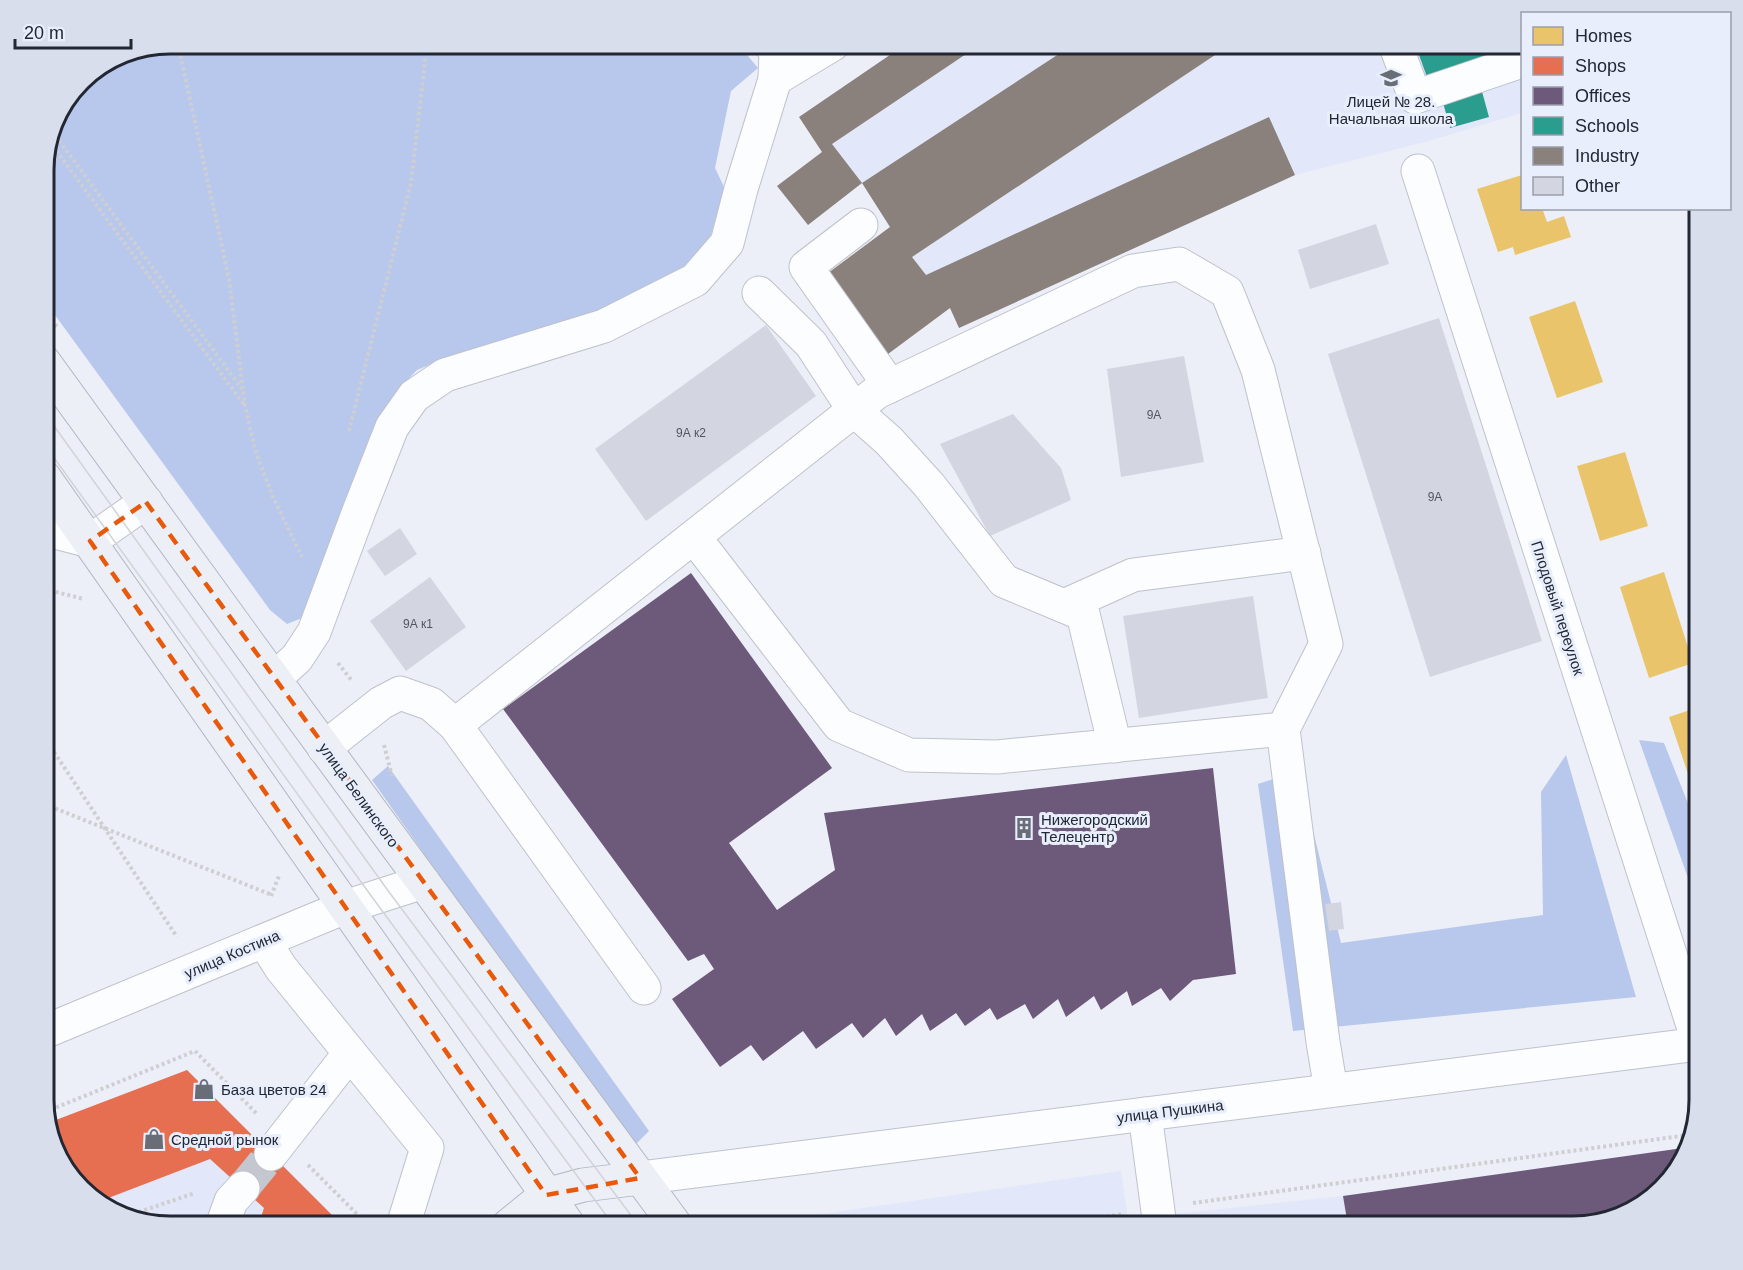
<svg xmlns="http://www.w3.org/2000/svg" width="1743" height="1270" font-family="Arial,sans-serif">
  <style>
    .built { fill: #e2e8f9 }
    .forest { fill: #b8c7ec }
    .homes { fill: #e9c46a }
    .shops { fill: #e76f51 }
    .offices { fill: #6d597a }
    .schools { fill: #2a9d8f }
    .industry { fill: #8a817c }
    .building { fill: #d3d6e0 }
    .lines { fill: none; stroke-linecap: round; stroke-linejoin: round }
    .minor-tunnel { stroke: #c4c7d0; stroke-width: 33; stroke-dasharray: 33 16; stroke-linecap: butt }
    .minor-casing { stroke: #bec2cb; stroke-width: 35 }
    .major-casing { stroke: #b1b6c3; stroke-width: 35 }
    .path { stroke: #cecfd3; stroke-width: 4; stroke-dasharray: 3 3; stroke-linecap: butt }
    .minor { stroke: #fcfdfe; stroke-width: 33 }
    .major { stroke: #eceff5; stroke-width: 33 }
    .tram { stroke: #d2d3d6; stroke-width: 1.5 }
    .marked { fill: none; stroke: #e8590c; stroke-width: 4.5; stroke-dasharray: 12 8; stroke-linejoin: round }
    .labels { text-anchor: middle; dominant-baseline: central; stroke-width: 6; stroke-linejoin: round; paint-order: stroke }
    .number-label { font-size: 12px; fill: #525662 }
    .poi-label { font-size: 15px; fill: #222733; stroke: #e8eefb; text-anchor: start }
    .street-label { font-size: 15px; fill: #222733; stroke: #e8eefb }
    .rim { fill: none; stroke: #222733; stroke-width: 3 }
  </style>
  <rect width="100%" height="100%" fill="#eceff7"/>
  <g class="built">
    <polygon points="906,44 1522,44 1522,113 1429,141 1295,175 959,328 950,308 890,227 862,183 832,144 822,152 799,117"/>
    <polygon points="187,1070 343,1226 170,1226 93,1201 48,1123"/>
    <polygon points="1683,1148 1674,1177 1629,1213 1573,1226 738,1226 1121,1171 1128,1219 1343,1196"/>
  </g>
  <g class="forest">
    <polygon points="170,44 738,44 758,68 731,91 715,168 725,189 709,241 696,259 672,275 613,306 441,360 417,370 395,393 381,418 338,519 307,616 287,624 270,610 44,300 44,162 57,114 86,75 122,53"/>
    <polygon points="1639,740 1664,743 1699,831 1699,909"/>
    <polygon points="1566,755 1636,997 1293,1031 1258,784 1298,771 1341,943 1543,915 1541,792"/>
    <polygon points="388,766 649,1131 632,1148 372,780"/>
  </g>
  <g class="homes">
    <polygon points="1522,175 1522,208 1542,208 1547,222 1564,216 1571,237 1515,255 1513,247 1498,252 1477,189"/>
    <polygon points="1575,301 1603,382 1557,398 1529,317"/>
    <polygon points="1625,452 1648,526 1600,541 1577,466"/>
    <polygon points="1664,572 1693,663 1649,678 1620,587"/>
    <polygon points="1699,707 1699,807 1669,717"/>
  </g>
  <polygon class="shops" points="187,1070 343,1226 258,1226 264,1208 210,1159 98,1202 93,1201 60,1163 48,1123"/>
  <g class="offices">
    <polygon points="691,573 832,768 729,843 777,910 835,870 824,813 1213,768 1236,974 1193,980 1170,1001 1161,988 1132,1006 1127,991 1101,1010 1094,996 1066,1017 1058,999 1033,1019 1025,1004 997,1020 990,1008 965,1026 956,1013 930,1031 922,1014 896,1036 885,1018 863,1038 852,1023 816,1049 803,1031 763,1061 751,1045 720,1067 672,999 714,969 704,954 688,961 503,709"/>
    <polygon points="1683,1148 1674,1177 1629,1213 1573,1226 1348,1226 1343,1196"/>
  </g>
  <g class="schools">
    <polygon points="1415,44 1498,44 1500,51 1427,77"/>
    <polygon points="1481,88 1489,117 1450,128 1442,99"/>
  </g>
  <g class="industry">
    <polygon points="906,44 981,44 832,144 862,183 808,225 777,186 822,152 799,117"/>
    <polygon points="1074,44 1207,44 1215,55 912,257 926,275 1269,117 1295,175 959,328 950,308 884,357 824,276 890,227 862,183"/>
  </g>
  <g class="building">
    <polygon points="1376,224 1389,264 1310,289 1298,250"/>
    <polygon points="1439,318 1542,641 1430,677 1328,354"/>
    <polygon points="766,325 816,396 646,521 595,449"/>
    <polygon points="1184,356 1204,462 1121,477 1107,369"/>
    <polygon points="1013,414 1061,468 1071,500 990,536 940,444"/>
    <polygon points="400,528 417,554 385,576 367,551"/>
    <polygon points="430,577 466,627 406,671 370,621"/>
    <polygon points="1253,596 1268,698 1139,718 1123,616"/>
    <polygon points="1341,902 1344,929 1329,931 1325,904"/>
  </g>
  <g class="lines">
    <polyline class="minor-tunnel" points="243,1188 271,1154"/>
    <defs>
      <g id="minor">
        <polyline points="1395,44 1415,97 1522,61"/>
        <polyline points="775,79 833,44"/>
        <polyline points="1418,171 1699,1044"/>
        <polyline points="861,225 806,267 890,386"/>
        <polyline points="759,293 811,344 854,410 889,441 929,485 1004,581 1083,614 1115,746"/>
        <polyline points="44,529 90,541 146,502"/>
        <polyline points="694,537 839,725 909,755 997,757 1283,729"/>
        <polyline points="1064,606 1133,575 1304,553"/>
        <polyline points="274,679 297,658 314,632 359,511 392,427 414,396 445,375 604,326 695,280 727,243 741,189 775,79 776,50 770,44"/>
        <polyline points="455,725 644,988"/>
        <polyline points="324,748 381,703 400,693 431,704 455,725 877,392 1133,271 1179,264 1227,292 1258,370 1326,644 1283,729 1323,1042 1331,1090"/>
        <polyline points="264,941 281,968 427,1148 403,1226"/>
        <polyline points="44,1032 345,907 423,882"/>
        <polyline points="1145,1114 1160,1226"/>
        <polyline points="271,1154 350,1053"/>
        <polyline points="640,1178 1699,1044"/>
        <polyline points="222,1226 231,1201 243,1188"/>
      </g>
      <g id="major">
        <polyline points="44,362 274,679 676,1226"/>
        <polyline points="44,477 569,1226"/>
        <polyline points="508,1226 546,1195 583,1185 640,1178"/>
      </g>
    </defs>
    <use href="#minor" class="minor-casing"/>
    <use href="#major" class="major-casing"/>
    <g class="path">
      <polyline points="178,44 229,279 245,406 256,453 273,497 302,557"/>
      <polyline points="52,131 242,389"/>
      <polyline points="49,141 245,406"/>
      <polyline points="44,310 57,327"/>
      <polyline points="349,431 411,183 427,44"/>
      <polyline points="44,589 84,599"/>
      <polyline points="338,663 352,681"/>
      <polyline points="44,737 177,937"/>
      <polyline points="384,745 392,776"/>
      <polyline points="44,804 272,895"/>
      <polyline points="271,896 279,876"/>
      <polyline points="45,1112 195,1051 258,1115"/>
      <polyline points="308,1165 366,1223"/>
      <polyline points="1193,1203 1688,1135"/>
      <polyline points="133,1214 195,1193"/>
      <polyline points="1047,1226 1123,1214"/>
    </g>
    <use href="#minor" class="minor"/>
    <use href="#major" class="major"/>
    <g class="tram">
      <polyline points="44,412 389,892 639,1226"/>
      <polyline points="44,444 372,897 614,1226"/>
    </g>
  </g>
  <path class="marked" d="M146 502 640 1178 546 1195 90 541Z"/>
  <defs>
    <symbol id="school-bare" viewBox="-9 -9 18 18"><path d="M0-5L7-2L0 1L-7-2ZM-4 1L0 2.5L4 1V4Q0 6-4 4Z" fill="#696d78" stroke="#e8eefb" stroke-width="2.5" paint-order="stroke"/></symbol>
    <symbol id="building-bare" viewBox="-9 -9 18 18"><path d="M-4-6H4V6H1V3H-1V6H-4ZM-2.5-4.3h1.7v1.8h-1.7ZM.8-4.3h1.7v1.8H.8ZM-2.5-1h1.7V.8h-1.7ZM.8-1h1.7V.8H.8Z" fill="#696d78" stroke="#e8eefb" stroke-width="2.5" paint-order="stroke"/></symbol>
    <symbol id="shop-bare" viewBox="-9 -9 18 18"><path d="M-5-2.5h2.3a2.7 3.5 0 0 1 5.4 0H5L5.5 6h-11ZM-1.5-2.5h3a1.5 2.3 0 0 0-3 0Z" fill="#696d78" stroke="#e8eefb" stroke-width="2.5" paint-order="stroke"/></symbol>
  </defs>
  <g fill-rule="evenodd">
    <use href="#school-bare" x="1376" y="63" width="30" height="30"/>
    <use href="#building-bare" x="1009" y="813" width="30" height="30"/>
    <use href="#shop-bare" x="189" y="1074" width="30" height="30"/>
    <use href="#shop-bare" x="139" y="1124" width="30" height="30"/>
  </g>
  <g class="labels">
    <g class="number-label">
      <text x="1154" y="415">9А</text>
      <text x="691" y="433">9А к2</text>
      <text x="1435" y="497">9А</text>
      <text x="418" y="624">9А к1</text>
    </g>
    <g class="poi-label">
      <text x="1391" y="101" text-anchor="middle">Лицей № 28.<tspan x="1391" dy="17">Начальная школа</tspan></text>
      <text x="1041" y="819">Нижегородский<tspan x="1041" dy="17">Телецентр</tspan></text>
      <text x="221" y="1089">База цветов 24</text>
      <text x="171" y="1139">Средной рынок</text>
    </g>
    <g class="street-label">
      <text transform="translate(1558 608) rotate(72)">Плодовый переулок</text>
      <text transform="translate(359 795) rotate(54)">улица Белинского</text>
      <text transform="translate(232 954) rotate(-23)">улица Костина</text>
      <text transform="translate(1170 1111) rotate(-7)">улица Пушкина</text>
    </g>
  </g>
  <path d="M0 0H1743V1270H0ZM170 54H1573A116 116 0 0 1 1689 170V1100A116 116 0 0 1 1573 1216H170A116 116 0 0 1 54 1100V170A116 116 0 0 1 170 54Z" fill="#d8deeb" fill-rule="evenodd"/>
  <path class="rim" d="M170 54H1573A116 116 0 0 1 1689 170V1100A116 116 0 0 1 1573 1216H170A116 116 0 0 1 54 1100V170A116 116 0 0 1 170 54Z"/>
  <rect x="1521" y="12" width="210" height="198" fill="#e8eefb" stroke="#999eab" stroke-width="1.5"/>
  <rect x="1533" y="27" width="30" height="18" fill="#e9c46a" stroke="#999eab" stroke-width="1.5"/>
  <text x="1575" y="42" font-size="18" fill="#222733">Homes</text>
  <rect x="1533" y="57" width="30" height="18" fill="#e76f51" stroke="#999eab" stroke-width="1.5"/>
  <text x="1575" y="72" font-size="18" fill="#222733">Shops</text>
  <rect x="1533" y="87" width="30" height="18" fill="#6d597a" stroke="#999eab" stroke-width="1.5"/>
  <text x="1575" y="102" font-size="18" fill="#222733">Offices</text>
  <rect x="1533" y="117" width="30" height="18" fill="#2a9d8f" stroke="#999eab" stroke-width="1.5"/>
  <text x="1575" y="132" font-size="18" fill="#222733">Schools</text>
  <rect x="1533" y="147" width="30" height="18" fill="#8a817c" stroke="#999eab" stroke-width="1.5"/>
  <text x="1575" y="162" font-size="18" fill="#222733">Industry</text>
  <rect x="1533" y="177" width="30" height="18" fill="#d3d6e0" stroke="#999eab" stroke-width="1.5"/>
  <text x="1575" y="192" font-size="18" fill="#222733">Other</text>
  <path d="M15 39v9h116v-9" fill="none" stroke="#222733" stroke-width="3"/>
  <text x="24" y="39" font-size="18" fill="#222733" stroke="#e8eefb" stroke-width="4.5" paint-order="stroke">20 m</text>
</svg>
